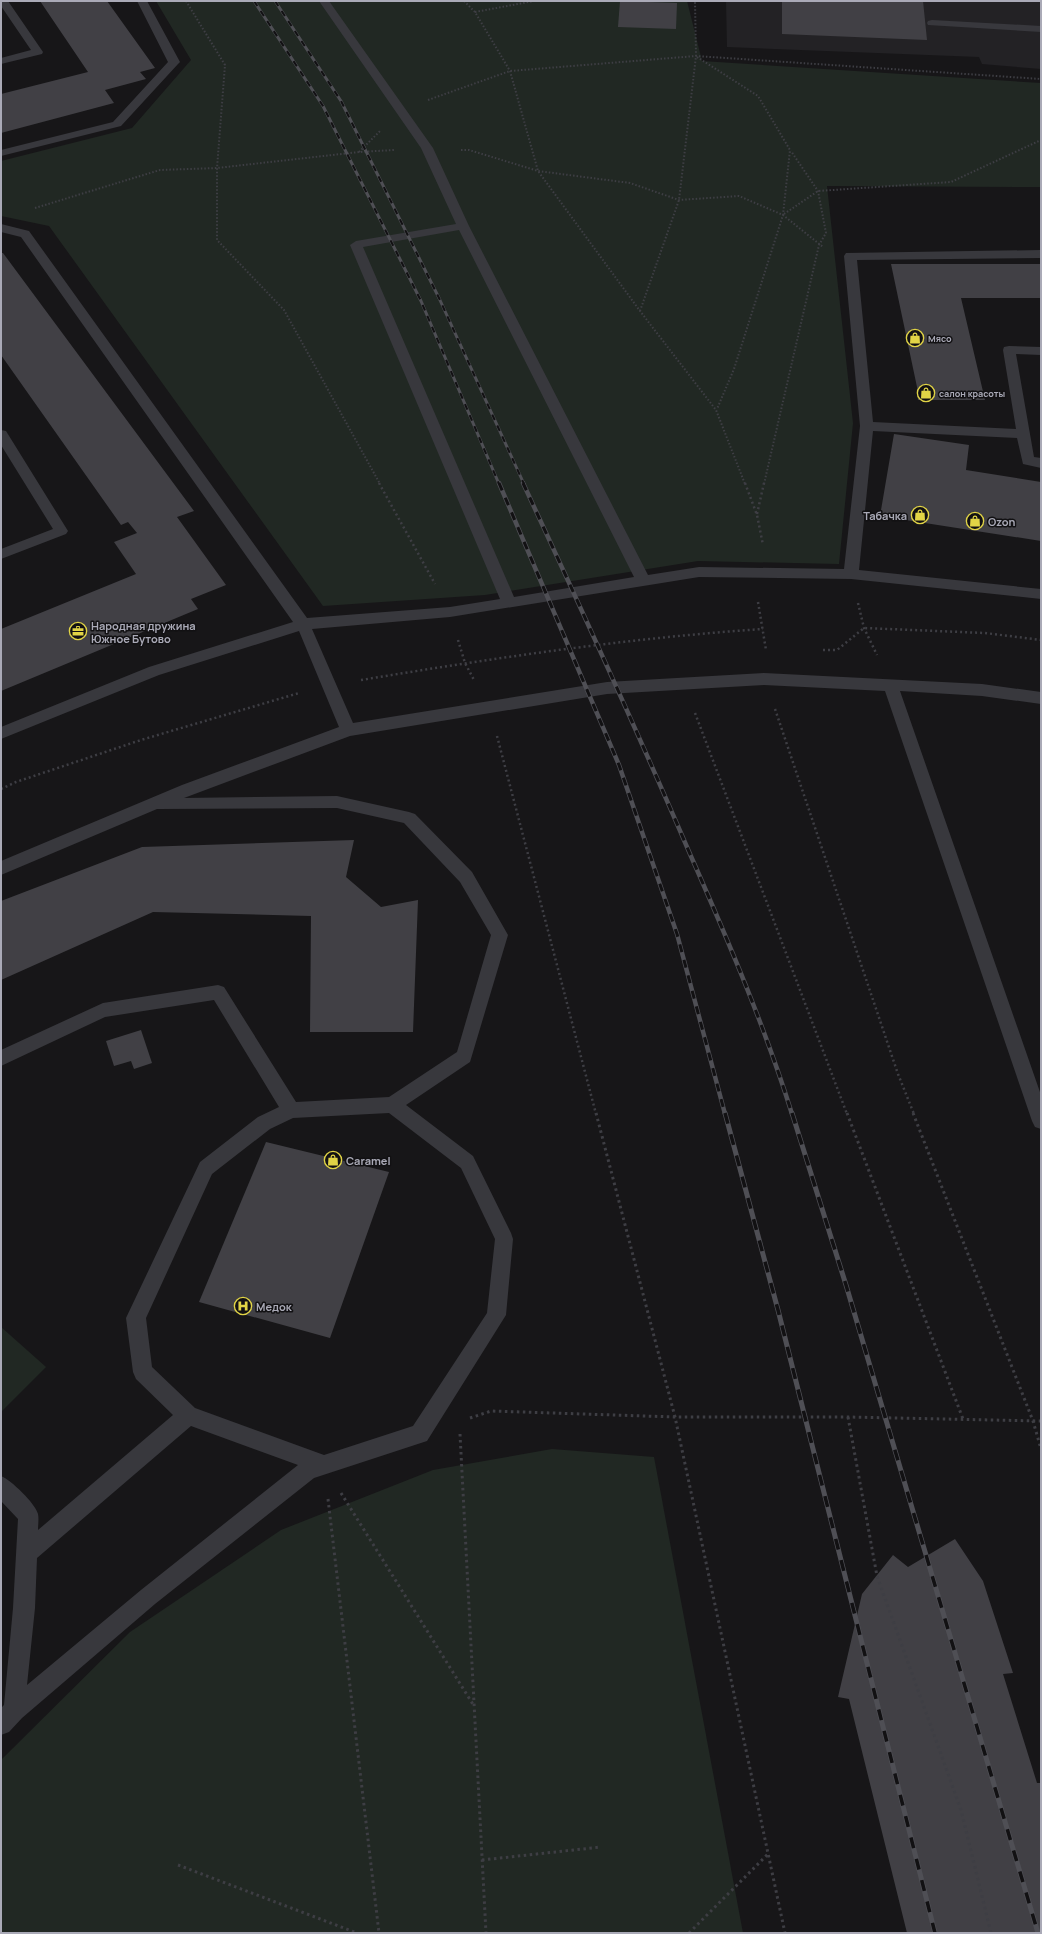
<svg xmlns="http://www.w3.org/2000/svg" width="1042" height="1934" font-family="Manrope,sans-serif">
  <style>
    .built { fill: #232225 }
    .green { fill: #212823 }
    .building { fill: #414045 }
    .lines { fill: none; stroke-linecap: round; stroke-linejoin: round }
    .path-far2 { stroke: #3e3e44; stroke-width: 2; stroke-dasharray: 1.5 2; stroke-linecap: butt }
    .path-far1 { stroke: #3e3e44; stroke-width: 2.5; stroke-dasharray: 2 3; stroke-linecap: butt }
    .path { stroke: #3e3e44; stroke-width: 3; stroke-dasharray: 2.5 3.5; stroke-linecap: butt }
    .service { fill: #38383d; fill-rule: evenodd }
    .rail-far2-casing { stroke: #4f4f55; stroke-width: 3 }
    .rail-far1-casing { stroke: #4f4f55; stroke-width: 4.5 }
    .rail-casing { stroke: #4f4f55; stroke-width: 5 }
    .rail-far2 { stroke: #121113; stroke-width: 2; stroke-dasharray: 6; stroke-linecap: butt }
    .rail-far1 { stroke: #121113; stroke-width: 3; stroke-dasharray: 8; stroke-linecap: butt }
    .rail { stroke: #121113; stroke-width: 3.5; stroke-dasharray: 11; stroke-linecap: butt }
    .labels { text-anchor: middle; dominant-baseline: central; stroke-width: 3; stroke-linejoin: round; paint-order: stroke }
    .far-poi-label { font-size: 9px; font-weight: bold; fill: #aaaab7; stroke: #121113; text-anchor: start }
    .poi-label { font-size: 11px; font-weight: bold; fill: #aaaab7; stroke: #121113; text-anchor: start }
  </style>
  <rect width="100%" height="100%" fill="#171618"/>
  <polygon class="built" points="726,1 1041,1 1041,69 982,64 979,57 727,47"/>
  <g class="green">
    <polygon points="156,1 687,1 702,61 1041,83 1041,187 827,186 853,423 839,564 698,561 485,595 323,606 49,226 1,216 1,161 132,128 191,60"/>
    <polygon points="1,1327 46,1367 1,1412"/>
    <polygon points="552,1449 654,1457 743,1933 1,1933 1,1760 130,1632 281,1530 433,1470"/>
  </g>
  <g class="building">
    <polygon points="40,1 107,1 155,68 140,72 146,79 105,90 114,103 1,133 1,94 88,72"/>
    <polygon points="620,1 677,3 676,29 618,27"/>
    <polygon points="782,1 923,1 927,40 782,34"/>
    <polygon points="1,253 3,253 194,511 177,517 226,585 191,599 198,609 1,691 1,629 136,574 114,542 137,533 128,522 121,525 1,355"/>
    <polygon points="891,264 1041,264 1041,298 961,298 985,400 918,400 917,387"/>
    <polygon points="894,434 969,445 966,470 1041,482 1041,541 880,516"/>
    <polygon points="354,840 346,877 381,907 418,900 413,1032 310,1032 311,916 153,912 1,980 1,901 142,847"/>
    <polygon points="141,1030 152,1063 134,1069 131,1061 114,1066 106,1041"/>
    <polygon points="266,1142 389,1172 330,1338 199,1302"/>
    <polygon points="955,1539 983,1581 1013,1673 1003,1674 1037,1783 1041,1783 1041,1933 907,1933 849,1699 838,1697 862,1594 893,1555 908,1567"/>
  </g>
  <g class="lines">
    <g class="path-far2">
      <polyline points="186,1 225,65 217,168 217,240 284,310 380,484"/>
      <polyline points="464,1 475,12 510,71 538,171 640,311 716,410 745,484"/>
      <polyline points="475,12 534,1"/>
      <polyline points="697,57 758,96 790,150 783,215 734,369 717,409"/>
      <polyline points="428,100 510,71 696,56 1041,79"/>
      <polyline points="461,150 469,150 538,171 630,183 679,200 739,196 783,215 823,247"/>
      <polyline points="359,152 381,130"/>
      <polyline points="35,208 160,170 217,168 359,152 394,150"/>
      <polyline points="784,214 818,191 951,182 1041,140"/>
      <polyline points="640,311 679,200 696,56 695,1"/>
      <polyline points="764,484 819,245 826,233 818,191 791,151"/>
    </g>
    <g class="path-far1">
      <polyline points="379,483 435,584"/>
      <polyline points="745,483 757,515 763,545"/>
      <polyline points="757,514 764,483"/>
      <polyline points="758,602 766,650"/>
      <polyline points="858,603 864,628 877,655"/>
      <polyline points="458,640 465,663 474,680"/>
      <polyline points="823,650 837,650 864,628 985,633 1041,640"/>
      <path d="M361 680C495 658 628 638 763 629"/>
      <polyline points="775,709 898,1074 914,1114"/>
      <polyline points="695,713 847,1114"/>
      <polyline points="497,736 596,1114"/>
      <polyline points="1,789 16,782 141,740 299,693"/>
    </g>
    <g class="path">
      <polyline points="596,1113 675,1417 785,1933"/>
      <polyline points="847,1113 963,1419"/>
      <polyline points="913,1113 1033,1421 1041,1449"/>
      <polyline points="848,1417 877,1576 961,1810 991,1933"/>
      <polyline points="470,1418 491,1411 675,1417 848,1417 1041,1421"/>
      <polyline points="460,1434 486,1933"/>
      <polyline points="341,1493 474,1706"/>
      <polyline points="328,1499 379,1933"/>
      <polyline points="482,1860 601,1847"/>
      <polyline points="178,1865 357,1933"/>
      <polyline points="689,1933 769,1853"/>
    </g>
    <g class="service">
      <polygon points="1,1 8,1 43,52 42,54 1,64 1,58 31,50 1,6"/>
      <polygon points="137,1 147,1 180,62 178,64 121,126 1,156 1,150 113,122 168,62"/>
      <path d="M319 1H329L433 148 469 226 648 575 699 567 844 569 860 426 844 256 846 253 1041 250V258L857 260 873 422 1016 429 1003 350 1004 347 1009 346 1041 347V355L1016 354 1034 457 1041 458V468L1023 464 1017 438 873 431 859 570 1041 589V599L851 579 699 577 450 617 312 629 353 723 607 682 764 673 982 684 1041 692V704L982 696 900 691 1041 1095V1129L1035 1127 1032 1121 885 691 764 685 607 694 350 736 184 798 337 796 409 812 415 814 472 872 508 935 470 1062 406 1105 473 1156 511 1233 513 1239 506 1315 427 1441 314 1478 155 1604 22 1718 9 1732 1 1735V1708L4 1705 13 1608 18 1519 1 1501V1476C11 1480 35 1503 38 1514 39 1519 38 1525 38 1530L173 1415 136 1379 133 1372 126 1318 200 1162 258 1117 279 1107 214 1000 105 1017 1 1066V1050L103 1003 218 985 224 987 296 1102 389 1097 457 1052 491 935 460 882 404 823 337 808 157 809 1 875V861L182 785 339 727 299 631 159 675 1 739V727L149 667 293 622 21 237 1 232V224L29 231 307 618 450 607 500 599 350 245 356 241 456 224 421 148ZM459 230 634 577 514 597 363 247ZM389 1113 461 1168 495 1239 487 1313 413 1426 324 1455 195 1408 152 1367 146 1318 212 1174 270 1129 293 1118ZM191 1426 298 1465 141 1590 27 1685 35 1608 37 1558Z"/>
      <polygon points="932,20 1041,26 1041,32 928,25 927,23 928,21"/>
      <polygon points="1,430 6,431 68,531 66,534 1,559 1,549 53,529 1,445"/>
    </g>
    <defs>
      <g id="rail-far2">
        <polyline points="254,1 323,106 421,301 499,484"/>
        <polyline points="275,1 341,101 439,298 524,484"/>
      </g>
      <g id="rail-far1">
        <polyline points="499,483 619,765 677,934 725,1114"/>
        <path d="M523 483C580 606 637 730 690 854 727 938 765 1027 792 1114"/>
      </g>
      <g id="rail">
        <polyline points="725,1113 778,1310 935,1933"/>
        <polyline points="792,1113 846,1285 1038,1933"/>
      </g>
    </defs>
    <use href="#rail-far2" class="rail-far2-casing"/>
    <use href="#rail-far1" class="rail-far1-casing"/>
    <use href="#rail" class="rail-casing"/>
    <use href="#rail-far2" class="rail-far2"/>
    <use href="#rail-far1" class="rail-far1"/>
    <use href="#rail" class="rail"/>
  </g>
  <defs>
    <symbol id="shop-ring" viewBox="-11 -11 22 22"><circle r="9.5" fill="#121113" stroke="#e1d446" stroke-width="1.5"/><path d="M-5-2.5h2.3a2.7 3.5 0 0 1 5.4 0H5L5.5 6h-11ZM-1.5-2.5h3a1.5 2.3 0 0 0-3 0Z" fill="#e1d446"/></symbol>
    <symbol id="office-ring" viewBox="-11 -11 22 22"><circle r="9.5" fill="#121113" stroke="#e1d446" stroke-width="1.5"/><path d="M-6-3h4V-5.5h4V-3h4V5H-6ZM-1-4.5V-3h2v-1.5ZM-6 0V1H6V0Z" fill="#e1d446"/></symbol>
    <symbol id="hospital-ring" viewBox="-11 -11 22 22"><circle r="9.5" fill="#121113" stroke="#e1d446" stroke-width="1.5"/><path d="M-5-5h3v3.5h4V-5h3V5h-3V1.5h-4V5h-3Z" fill="#e1d446"/></symbol>
  </defs>
  <g fill-rule="evenodd">
    <use href="#shop-ring" x="905" y="328" width="20" height="20"/>
    <use href="#shop-ring" x="916" y="383" width="20" height="20"/>
    <use href="#shop-ring" x="910" y="505" width="20" height="20"/>
    <use href="#shop-ring" x="965" y="511" width="20" height="20"/>
    <use href="#office-ring" x="68" y="621" width="20" height="20"/>
    <use href="#shop-ring" x="323" y="1150" width="20" height="20"/>
    <use href="#hospital-ring" x="233" y="1296" width="20" height="20"/>
  </g>
  <g class="labels">
    <g class="far-poi-label">
      <text x="928" y="338">Мясо</text>
      <text x="939" y="393">салон красоты</text>
    </g>
    <g class="poi-label">
      <text x="907" y="515" text-anchor="end">Табачка</text>
      <text x="988" y="521">Ozon</text>
      <text x="91" y="625">Народная дружина<tspan x="91" dy="13">Южное Бутово</tspan></text>
      <text x="346" y="1160">Caramel</text>
      <text x="256" y="1306">Медок</text>
    </g>
  </g>
  <rect width="1042" height="1934" fill="none" stroke="#aaaab7" stroke-width="4"/>
</svg>
